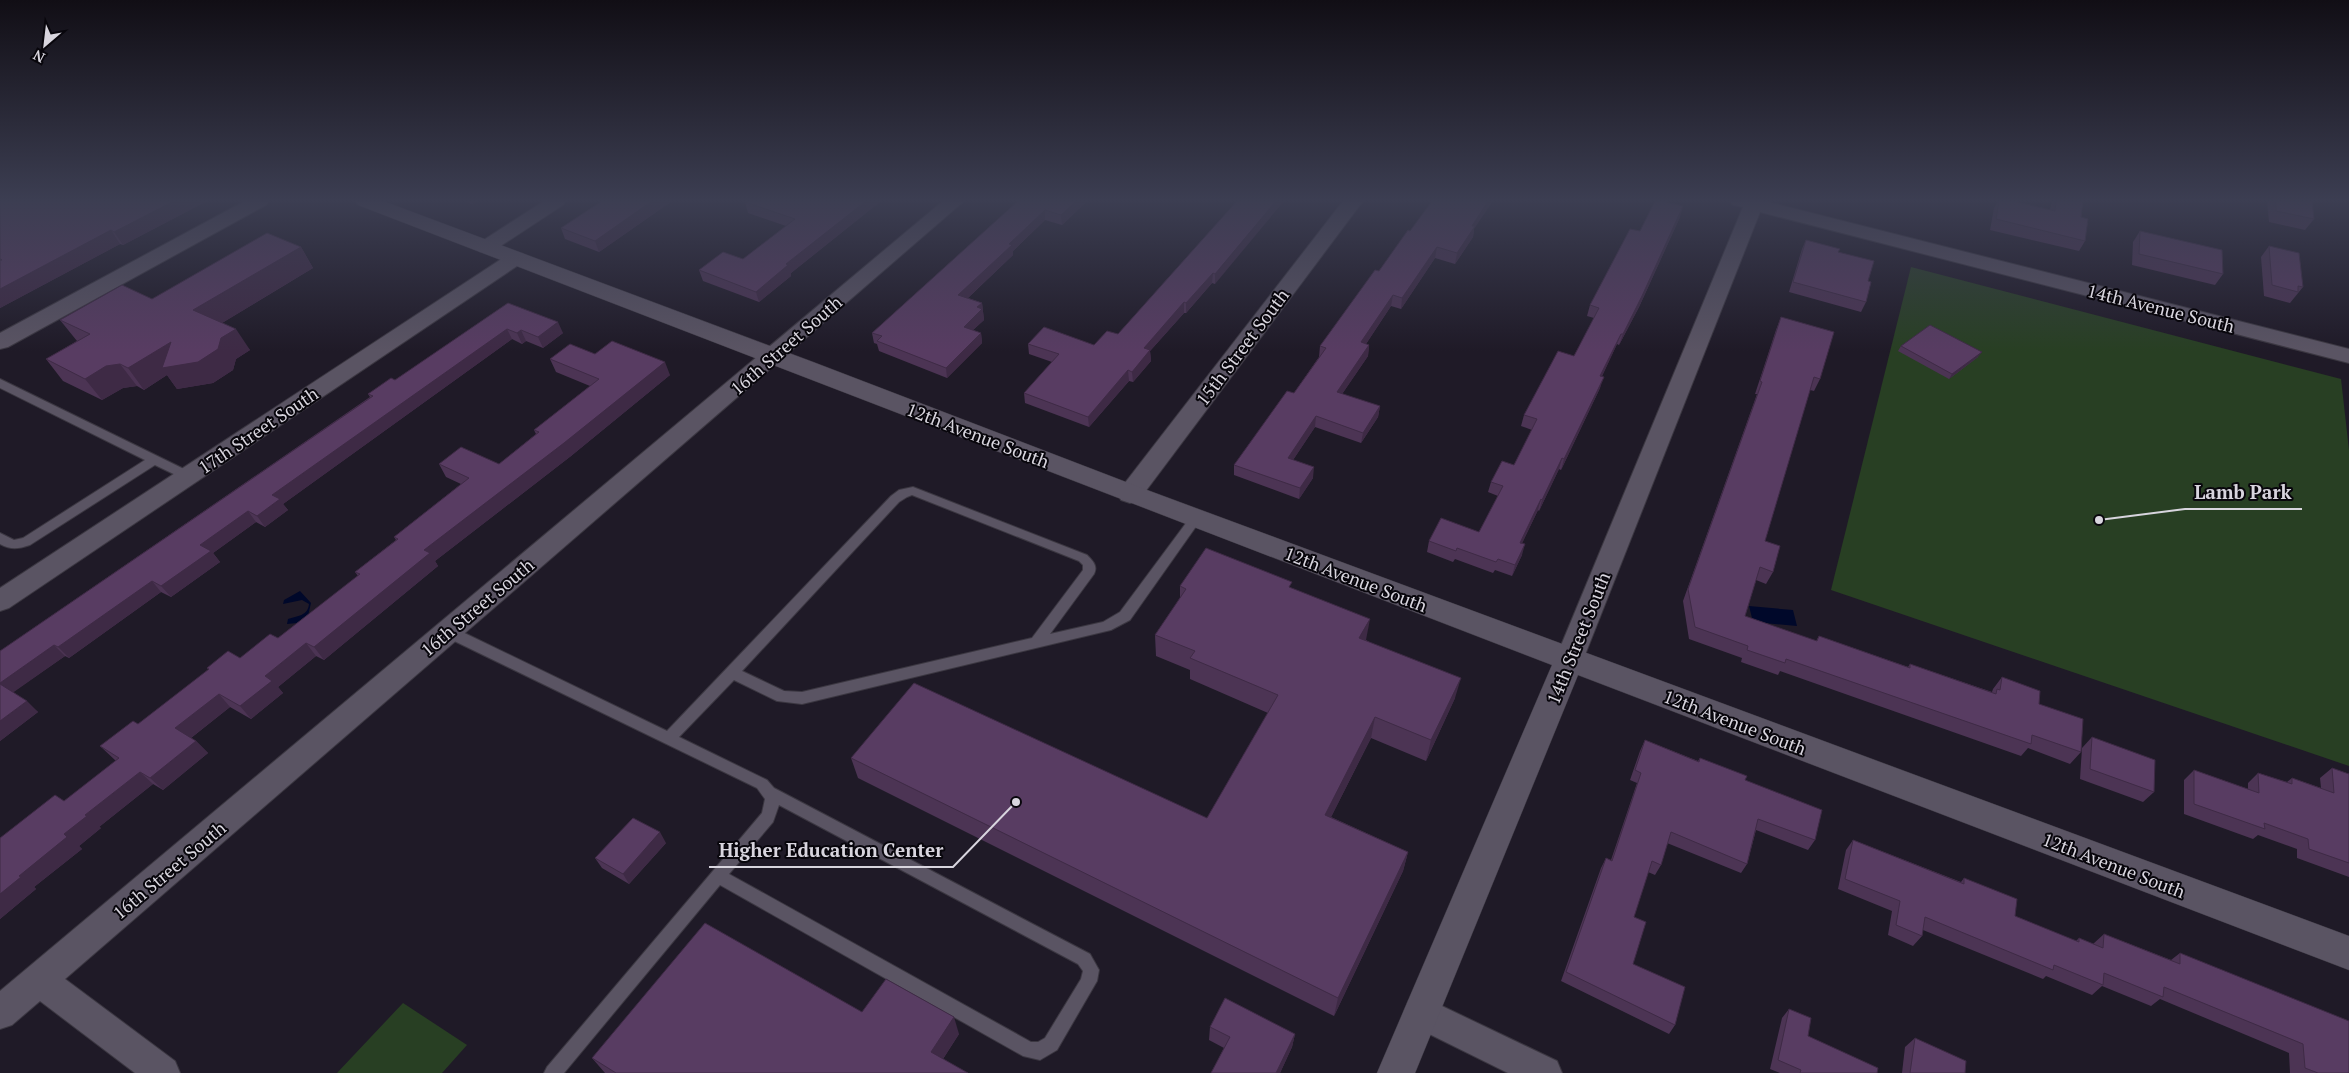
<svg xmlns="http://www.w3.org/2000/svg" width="2349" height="1073" font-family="'PT Serif',serif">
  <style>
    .green { fill: #283f23 }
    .water { fill: #00082a }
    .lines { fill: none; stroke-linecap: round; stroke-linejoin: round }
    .lane-casing { stroke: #3b3741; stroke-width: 2 }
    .street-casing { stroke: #3b3741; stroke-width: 2 }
    .secondary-casing { stroke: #3b3741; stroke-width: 1 }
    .lane { fill: #5a5463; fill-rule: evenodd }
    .street { fill: #5a5463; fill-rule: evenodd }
    .secondary { fill: #5a5463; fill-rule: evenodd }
    .wall { fill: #4c3454 }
    .shaded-wall { fill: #3e2a45 }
    .building { fill: #583c62; stroke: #3e2a45 }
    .labels { text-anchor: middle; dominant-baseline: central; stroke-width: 4; stroke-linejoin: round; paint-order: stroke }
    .street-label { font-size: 18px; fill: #d8d5de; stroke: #08060c }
    .leader { fill: none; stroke: #d8d5de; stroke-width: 2 }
    .callout-dot { fill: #d8d5de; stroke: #08060c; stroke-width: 2 }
    .callout-label { font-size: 19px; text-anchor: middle; font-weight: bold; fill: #d8d5de; stroke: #08060c; stroke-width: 4; stroke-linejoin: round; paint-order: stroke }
  </style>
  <rect width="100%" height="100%" fill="#1f1a27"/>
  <g class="green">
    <polygon points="1911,267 2341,379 2349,450 2349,766 1831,590"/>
    <polygon points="403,1003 467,1045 442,1073 337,1073"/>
  </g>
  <g class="water">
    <path d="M300 591 311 603 308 616 297 623 287 624 288 619C297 616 308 616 309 604L302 600 283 604 284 600Z"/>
    <polygon points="1749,606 1793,610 1797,626 1753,622"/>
  </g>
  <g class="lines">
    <defs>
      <g id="lane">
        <path d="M0 379 192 473 194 476 188 480 184 479 155 465 30 545C18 549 11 550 0 544V533L14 540 23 538 145 460 0 388Z"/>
        <path d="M913 487 1087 555C1093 561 1098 566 1094 574L1050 634 1103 622 1120 612 1192 515H1200L1202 518 1130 620 1111 630 802 704 777 701 734 680 679 737 767 780 774 788 1090 954 1099 970 1097 981 1057 1050 1040 1060 1023 1056 720 885 564 1073H544L547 1067 762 813 765 799 757 788 444 636 442 632 444 628H454L667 731 891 496 899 490ZM912 495 1079 561 1083 565V570L1032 638 802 692 784 691 742 671 899 502 907 497ZM779 805 1078 964 1083 971 1081 979 1045 1038 1038 1042H1031L729 874 773 822Z"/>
      </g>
      <g id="street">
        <polygon points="245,201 269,201 266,205 8,347 0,349 0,333"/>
        <polygon points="544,201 566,201 563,205 493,251 486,253 479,251 476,247 479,243"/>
        <polygon points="943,201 964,201 65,979 175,1061 180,1073 135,1073 40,1001 12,1025 0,1029 0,991"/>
        <polygon points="1343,201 1363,201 1139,500 1130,503 1121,500 1118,494 1121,488"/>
        <polygon points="1730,201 1764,201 2349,349 2349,363 1760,212 1583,660 1579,668 1569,671 1559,668 1555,660 1743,207 1733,205"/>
        <polygon points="516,252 523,254 526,258 523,262 9,608 0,611 0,588 509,254"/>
        <polygon points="1421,996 1557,1061 1562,1073 1508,1073 1409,1024 1404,1012 1409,1000"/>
      </g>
      <polygon id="secondary" points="355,201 383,201 813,362 1139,487 2349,936 2349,970 1578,675 1415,1073 1377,1073 1552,665 358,205"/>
    </defs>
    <use href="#lane" class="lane-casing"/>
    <use href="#street" class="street-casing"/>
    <use href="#secondary" class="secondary-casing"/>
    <use href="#lane" class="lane"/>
    <use href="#street" class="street"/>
    <use href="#secondary" class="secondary"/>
  </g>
  <g class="wall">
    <polygon points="0,201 207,201 123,245 120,244 0,308"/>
    <polygon points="464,201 478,201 472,204"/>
    <polygon points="602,201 672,201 599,252 565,239 561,228"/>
    <polygon points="881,201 791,273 791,276 759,302 703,281 699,270 743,259 786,226 748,213 745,202"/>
    <polygon points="1018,201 1087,201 1062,225 1045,220 1013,251 1013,255 968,298 982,303 984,320 973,330 981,333 982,343 947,378 879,351 877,344 874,343 872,333"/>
    <polygon points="1237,201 1215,284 1212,283 1186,313 1184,313 1150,351 1151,361 1133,382 1129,381 1089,427 1025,403 1024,393 1052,362 1029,354 1028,344 1094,345 1118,334"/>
    <polygon points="1998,201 2013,201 2050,210 2052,201 2083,201 2081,217 2085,241 2079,251 1990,230 1994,208"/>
    <polygon points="2267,201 2312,201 2314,219 2305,230 2269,222"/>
    <polygon points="1680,217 1639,307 1619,345 1617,344 1602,376 1600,388 1561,470 1559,469 1539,511 1538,510 1522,543 1522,555 1512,576 1495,570 1493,573 1455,559 1453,562 1427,552 1429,541 1479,532 1498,496 1488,492 1491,482 1514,465 1532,430 1521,426 1524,415 1574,356 1594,318 1587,316 1590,305 1640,231"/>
    <polygon points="1474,229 1473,237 1455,264 1435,258 1401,309 1391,306 1366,344 1369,345 1368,356 1342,394 1380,406 1378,417 1361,443 1315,427 1293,460 1313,478 1299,499 1234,475 1234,465 1294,393 1319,357 1320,346 1410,231"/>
    <polygon points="2140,231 2223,274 2215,285 2132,265 2133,242"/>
    <polygon points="1806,240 1868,281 1866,302 1861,312 1789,292 1802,249"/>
    <polygon points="2269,246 2303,287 2290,303 2264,296 2261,257"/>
    <polygon points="301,247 313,268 222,323 250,350 236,359 233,370 213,383 177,389 167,375 144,390 137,386 123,388 102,400 63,381 46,359 77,341 60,320 152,299"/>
    <polygon points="508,303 563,333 543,348 526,341 522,344 512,339 283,504 288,510 265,527 256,522 213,553 220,562 171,597 161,592 69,658 65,656 13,692 38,712 0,741 0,651 370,397 368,394 395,380"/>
    <polygon points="1781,317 1820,379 1814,391 1810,390 1765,541 1773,572 1766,584 1756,580 1745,616 1816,641 1819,636 1908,667 1910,664 1992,692 1993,689 2002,677 2039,704 2081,752 2070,764 2028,748 2021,756 1780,671 1778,675 1741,662 1742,658 1689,639 1683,601 1757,394 1755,394 1776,330"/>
    <polygon points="1901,346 1978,357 1949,379 1898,351"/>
    <polygon points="595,354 670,375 571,456 435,561 438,566 324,660 316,656 278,687 283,693 251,719 230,707 191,738 196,741 208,753 163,790 153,784 99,827 101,828 79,846 82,849 34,887 36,889 0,919 0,838 64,801 116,761 100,746 138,724 209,670 207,668 240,658 278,638 358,576 355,572 396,540 394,537 461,484 446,477 439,464 499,464 536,434 534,430 590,386 556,372 550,359"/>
    <polygon points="1180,586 1291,588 1366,640 1455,698 1426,761 1371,738 1331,817 1408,852 1403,871 1334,1016 858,778 851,758 1207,818 1268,713 1190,679 1190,670 1156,656 1155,635 1180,599"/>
    <polygon points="2092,737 2154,792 2143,802 2080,779 2082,748"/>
    <polygon points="1645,740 1698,761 1700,758 1745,780 1815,840 1808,850 1756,830 1747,864 1741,873 1667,843 1661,865 1655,875 1648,872 1634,917 1633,964 1675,1025 1669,1034 1561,981 1601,868 1606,858 1611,860 1637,783 1630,780 1640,751"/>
    <polygon points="2332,768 2349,774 2349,877 2297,858 2297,849 2258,835 2253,839 2184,814 2184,780 2194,770 2248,789 2248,783 2258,773 2287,782 2292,778 2321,788 2320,778"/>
    <polygon points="1853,840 1961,882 1964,878 2015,916 2076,941 2079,938 2093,944 2104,934 2171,960 2180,953 2349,1073 2290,1073 2289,1053 2160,999 2151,1006 2102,986 2092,995 2046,976 2043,979 1923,930 1922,936 1913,946 1888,935 1892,911 1838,889 1846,850"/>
    <polygon points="666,843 629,884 602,868 595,858"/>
    <polygon points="1789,1009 1808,1036 1877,1073 1780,1073 1770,1069 1782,1018"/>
    <polygon points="862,1012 959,1034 943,1059 968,1073 605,1073 592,1058"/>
    <polygon points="1210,1027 1295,1034 1292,1047 1280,1073 1211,1073 1224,1048 1209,1040"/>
    <polygon points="1915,1038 1965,1073 1902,1073 1905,1047"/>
  </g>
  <g class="shaded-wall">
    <polygon points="174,201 207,201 123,245 114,232"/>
    <polygon points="471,201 478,201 472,204"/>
    <polygon points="652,201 672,201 599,252 595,241"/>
    <polygon points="866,201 881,201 791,273 791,276 759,302 756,292 786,264"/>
    <polygon points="1076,201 1087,201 1062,225 1061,215"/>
    <polygon points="1276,201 1284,201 1215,284 1215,274"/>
    <polygon points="1488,201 1493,201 1474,229 1473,237 1455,264 1457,253 1472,226"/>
    <polygon points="1683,206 1680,217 1639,307 1619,345 1623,334"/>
    <polygon points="1045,210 1045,220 1013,251 1013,255 960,305 958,295 1009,244"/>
    <polygon points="111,230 120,244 0,308 0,289"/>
    <polygon points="301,247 313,268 207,332 193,310"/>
    <polygon points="1437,247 1435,258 1401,309 1402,298"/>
    <polygon points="1213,273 1212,283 1186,313 1186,303"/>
    <polygon points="1393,295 1391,306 1360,353 1361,342"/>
    <polygon points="1184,302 1184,313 1150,351 1151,361 1133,382 1132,372 1144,348"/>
    <polygon points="982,303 984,320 965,337 964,327 977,307"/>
    <polygon points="558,322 563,333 543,348 538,337"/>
    <polygon points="236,329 250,350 236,359 233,370 213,383 177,389 167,375 144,390 128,368 171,342"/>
    <polygon points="507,329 512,339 283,504 288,510 265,527 257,516 272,495"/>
    <polygon points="521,330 526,341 522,344 517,333"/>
    <polygon points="981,333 982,343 947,378 946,368"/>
    <polygon points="1621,334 1617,344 1597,387 1600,376"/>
    <polygon points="1369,345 1368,356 1336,403 1337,392"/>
    <polygon points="1982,352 1978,357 1949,379 1952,374"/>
    <polygon points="665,362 670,375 571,456 435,561 438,566 324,660 314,647 424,550"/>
    <polygon points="120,364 137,386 123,388 102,400 85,379 106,366"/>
    <polygon points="1128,370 1129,381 1089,427 1088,417"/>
    <polygon points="1604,377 1600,388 1561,470 1564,459"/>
    <polygon points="1380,406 1378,417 1361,443 1363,433"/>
    <polygon points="1316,416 1315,427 1287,469 1288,458"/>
    <polygon points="1562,458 1559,469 1539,511 1542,500"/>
    <polygon points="1314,467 1313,478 1299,499 1300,488"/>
    <polygon points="1541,499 1538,510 1517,554 1520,543"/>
    <polygon points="248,511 256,522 213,553 220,562 171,597 161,586 200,545"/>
    <polygon points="1525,544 1522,555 1512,576 1515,565"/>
    <polygon points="152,581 161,592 69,658 58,647"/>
    <polygon points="1370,619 1366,640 1356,659 1359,638"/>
    <polygon points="306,643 316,656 278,687 283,693 251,719 240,706 265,676"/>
    <polygon points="54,645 65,656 11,694 0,684 0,683"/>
    <polygon points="1461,678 1455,698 1426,761 1431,740"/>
    <polygon points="219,694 230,707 187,741 175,728"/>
    <polygon points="27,701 38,712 0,741 0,721"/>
    <polygon points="1375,717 1371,738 1322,835 1325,815"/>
    <polygon points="196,741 208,753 163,790 150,778"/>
    <polygon points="140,772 153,784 99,827 101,828 79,846 82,849 34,887 36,889 0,919 0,894 19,876 85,815"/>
    <polygon points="660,832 666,843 629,884 623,874"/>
    <polygon points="1408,852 1403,871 1334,1016 1338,998"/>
    <polygon points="954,1017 959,1034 937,1068 931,1052"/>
    <polygon points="1295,1034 1292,1047 1280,1073 1276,1073"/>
  </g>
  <g class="building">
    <polygon points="0,201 174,201 114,232 111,230 0,289 0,260 2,260 0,259"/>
    <polygon points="602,201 652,201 595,241 561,228"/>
    <polygon points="747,201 866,201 786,264 788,265 756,292 699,270 723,252 743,259 795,219 745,202"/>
    <polygon points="1018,201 1076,201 1061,215 1045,210 1009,244 1012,245 958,295 982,303 977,307 982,309 964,327 981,333 946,368 877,341 882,336 872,333"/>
    <polygon points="1237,201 1276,201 1215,274 1213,273 1186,303 1184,302 1144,348 1150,350 1132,372 1128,370 1088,417 1024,393 1059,354 1028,344 1044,327 1094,345 1107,331 1118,334"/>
    <polygon points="1432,201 1488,201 1472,226 1475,226 1457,253 1437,247 1402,298 1393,295 1361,342 1369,345 1337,392 1380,406 1363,433 1316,416 1288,458 1314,467 1300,488 1234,465 1287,391 1294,393 1326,348 1320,346 1375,270 1379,271 1408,230 1410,231"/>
    <polygon points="1655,201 1663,201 1683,206 1642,296 1623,334 1621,334 1600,376 1604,377 1564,459 1562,458 1542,500 1541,499 1520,543 1525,544 1515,565 1498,559 1496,562 1457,548 1456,551 1429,541 1441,518 1479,532 1503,486 1491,482 1502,461 1514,465 1537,419 1524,415 1558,351 1574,356 1599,308 1590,305 1630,229 1640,231"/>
    <polygon points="1999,201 2013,201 2055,211 2056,201 2083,201 2081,217 2088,219 2085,241 1996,219"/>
    <polygon points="2276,201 2312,201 2314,219 2276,211"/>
    <polygon points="2140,231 2222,250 2223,274 2139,254"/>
    <polygon points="267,233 301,247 193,310 236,329 221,338 218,349 198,362 162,368 171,342 128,368 120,364 106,366 85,379 46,359 90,334 60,320 122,285 152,299"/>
    <polygon points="1806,240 1840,249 1838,252 1874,261 1868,281 1871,282 1866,302 1793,282"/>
    <polygon points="2269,246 2299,253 2303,287 2298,286 2298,292 2272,285"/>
    <polygon points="508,303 558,322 538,337 521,330 517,333 507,329 272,495 280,499 257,516 248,511 200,545 211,551 161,586 152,581 58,647 54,645 0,683 0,651 373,396 368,394 391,378 395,380"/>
    <polygon points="1781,317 1834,332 1820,379 1814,377 1765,541 1780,546 1773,572 1760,567 1745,616 1817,641 1819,636 1910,668 1910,664 1996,694 1997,689 2000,690 2002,677 2040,691 2039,704 2083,719 2081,752 2032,735 2031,744 1786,659 1785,663 1747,650 1748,646 1695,627 1688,589 1762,382 1760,381"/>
    <polygon points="1930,325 1982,352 1952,374 1901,346"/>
    <polygon points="612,341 665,362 564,443 424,550 430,553 314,647 306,643 265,676 272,681 240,706 219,694 175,728 196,741 150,778 140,772 85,815 87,816 64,834 67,837 19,876 21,877 0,894 0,838 55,795 64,801 119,758 100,746 133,721 138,724 209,669 207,668 228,651 240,658 270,634 278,638 360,574 355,572 398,539 394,537 469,478 439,464 461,447 499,464 539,432 534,430 599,379 550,359 570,344 595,354"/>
    <polygon points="1206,548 1292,582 1289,587 1370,619 1359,638 1461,678 1431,740 1375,717 1325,815 1408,852 1338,998 851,758 914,683 1207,818 1278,695 1190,658 1195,651 1155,635 1186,589 1180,586"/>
    <polygon points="0,684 27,701 0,721"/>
    <polygon points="2092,737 2155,760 2154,792 2090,769"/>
    <polygon points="1645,740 1699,762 1700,758 1747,776 1745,780 1822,810 1815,840 1758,819 1747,864 1671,832 1661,865 1652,861 1634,917 1646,922 1633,964 1685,987 1675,1025 1566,972 1606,858 1612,861 1641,773 1635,770"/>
    <polygon points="2332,768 2349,774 2349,863 2309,849 2308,839 2264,823 2265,829 2194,804 2194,770 2259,793 2258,773 2292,784 2292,778 2334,793"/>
    <polygon points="633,818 660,832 623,874 595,858"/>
    <polygon points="1853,840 1964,884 1964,878 2017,899 2015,916 2079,942 2079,938 2103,948 2104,934 2180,964 2180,953 2349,1021 2349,1073 2318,1073 2305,1068 2303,1044 2164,987 2163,997 2104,973 2103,985 2054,965 2053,970 1925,917 1922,936 1896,925 1900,901 1845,879"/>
    <polygon points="705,923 862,1012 886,979 954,1017 931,1052 968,1073 616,1073 592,1058"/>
    <polygon points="1225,998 1295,1034 1276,1073 1211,1073 1230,1037 1210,1027"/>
    <polygon points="1789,1009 1811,1018 1808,1036 1878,1068 1877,1073 1800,1073 1801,1070 1778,1060"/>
    <polygon points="1915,1038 1966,1061 1965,1073 1910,1073"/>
  </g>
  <linearGradient id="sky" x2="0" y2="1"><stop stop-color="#110e15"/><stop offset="0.57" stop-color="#3c3e52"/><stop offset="1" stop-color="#3c3e52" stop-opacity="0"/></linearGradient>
  <rect width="2349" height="351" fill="url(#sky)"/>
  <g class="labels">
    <g class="street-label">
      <text transform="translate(2161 308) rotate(14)">14th Avenue South</text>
      <text transform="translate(786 345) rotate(-41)">16th Street South</text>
      <text transform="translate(1242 347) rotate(-53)">15th Street South</text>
      <text transform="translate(258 430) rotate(-34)">17th Street South</text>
      <text transform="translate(978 435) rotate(21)">12th Avenue South</text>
      <text transform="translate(1356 579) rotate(21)">12th Avenue South</text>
      <text transform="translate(477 607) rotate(-40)">16th Street South</text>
      <text transform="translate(1578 638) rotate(-68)">14th Street South</text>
      <text transform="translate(1735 722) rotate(21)">12th Avenue South</text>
      <text transform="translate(2114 865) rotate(21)">12th Avenue South</text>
      <text transform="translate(169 870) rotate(-40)">16th Street South</text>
    </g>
  </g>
  <path class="leader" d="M2099 520L2185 509H2302M1016 802L953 867H709"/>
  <g class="callout-dot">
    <circle cx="2099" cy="520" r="5"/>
    <circle cx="1016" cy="802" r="5"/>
  </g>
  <g class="callout-label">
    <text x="2243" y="499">Lamb Park</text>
    <text x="831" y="857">Higher Education Center</text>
  </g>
  <g transform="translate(45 45) rotate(208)" stroke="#08060c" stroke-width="4" paint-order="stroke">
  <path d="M0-4L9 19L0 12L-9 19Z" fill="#d8d5de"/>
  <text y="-8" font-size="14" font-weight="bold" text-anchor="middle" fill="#d8d5de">N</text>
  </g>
</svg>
